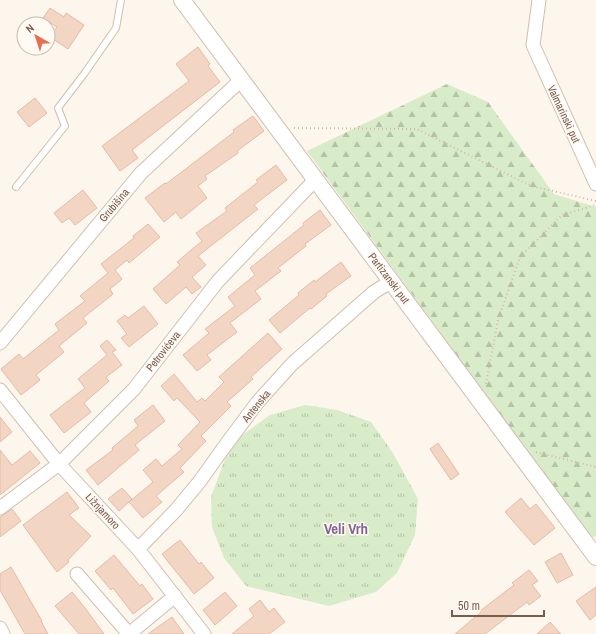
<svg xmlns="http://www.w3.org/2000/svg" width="596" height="634" font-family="'Archivo Narrow',sans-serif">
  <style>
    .grass { fill: url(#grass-tufts) }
    .forest { fill: url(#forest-firs) }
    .building { fill: #f3d5c3; stroke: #e6bba3 }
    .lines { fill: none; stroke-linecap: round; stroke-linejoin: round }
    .service-casing { stroke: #d1beb0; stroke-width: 8 }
    .minor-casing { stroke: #d1beb0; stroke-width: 15 }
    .tertiary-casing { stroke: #d1beb0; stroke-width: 18 }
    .path { stroke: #d9b8a5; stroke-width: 2; stroke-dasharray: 1 3; stroke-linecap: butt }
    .service { stroke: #fff; stroke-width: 6 }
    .minor { stroke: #fff; stroke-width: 13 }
    .tertiary { stroke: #fff; stroke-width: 16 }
    .labels { text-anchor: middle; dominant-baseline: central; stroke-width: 3; stroke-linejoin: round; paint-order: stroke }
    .street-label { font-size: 11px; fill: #7a5c4d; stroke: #fffaf3 }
    .district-label { font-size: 15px; font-weight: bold; fill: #846695; stroke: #fffaf3 }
  </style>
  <defs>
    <pattern id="grass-tufts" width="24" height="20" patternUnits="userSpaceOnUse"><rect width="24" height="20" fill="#d8ecc9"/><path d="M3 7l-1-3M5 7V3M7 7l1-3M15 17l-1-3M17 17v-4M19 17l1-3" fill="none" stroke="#b4c2a5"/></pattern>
    <pattern id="forest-firs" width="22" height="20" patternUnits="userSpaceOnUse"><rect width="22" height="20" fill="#d8ecc9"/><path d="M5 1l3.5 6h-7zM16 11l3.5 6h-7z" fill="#b4c2a5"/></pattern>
  </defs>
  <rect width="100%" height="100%" fill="#fdf6ec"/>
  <polygon class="grass" points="305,405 337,410 371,422 393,453 418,499 415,535 397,573 376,592 329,606 246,586 224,558 212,527 211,497 225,459 241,436 270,415"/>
  <polygon class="forest" points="447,84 488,102 554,194 596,207 596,536 591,538 307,151"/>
  <g class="building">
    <polygon points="50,8 64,17 66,13 84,25 68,49 50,37 57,27 43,18"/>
    <polygon points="198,47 210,64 208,66 220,82 132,150 138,158 120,171 102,146 189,81 176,64"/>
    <polygon points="35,98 47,113 29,127 17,112"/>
    <polygon points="253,116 264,131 237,151 238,153 205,176 207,179 198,186 207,198 181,219 176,212 164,222 145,198 165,183 166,184 234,132 233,130"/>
    <polygon points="276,165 287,180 254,205 258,209 198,256 206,265 192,277 201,287 192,294 186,287 166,304 153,289 180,265 177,262 202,241 196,233 227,211 225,208 258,182 256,180"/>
    <polygon points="83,190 97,208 75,225 69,218 62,223 54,213"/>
    <polygon points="320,210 331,225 305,244 306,246 278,268 281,271 255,291 261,299 230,323 237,332 207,355 211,360 197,371 183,355 209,333 205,329 235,306 228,297 255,275 250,268 304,225 303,223"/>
    <polygon points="148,224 160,237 129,263 127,260 115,270 122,279 110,289 113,294 83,318 87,323 59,346 64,352 36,375 40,380 21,395 1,369 19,354 23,359 59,330 55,324 85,301 80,296 108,273 101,264 134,238 133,236"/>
    <polygon points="341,262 351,276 326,294 327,296 311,309 310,308 280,333 269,320 299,295 298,293 314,280 315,282"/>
    <polygon points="144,306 158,324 129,347 121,338 127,334 117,321 125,315 128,318"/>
    <polygon points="268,333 282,349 251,377 253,379 227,402 231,406 201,436 206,441 180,468 184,472 156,496 162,502 143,518 129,502 153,482 143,470 156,459 162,466 182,449 178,445 200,422 177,398 174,401 161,386 174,374 197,402 202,398 205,401 224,382 219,377"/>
    <polygon points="107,340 116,350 112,352 122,365 106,377 109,381 84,403 91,412 64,433 50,415 85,388 78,379 107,355 100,346"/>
    <polygon points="153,405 165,421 135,445 139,450 98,485 86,470 113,450 112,448 138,426 134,420"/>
    <polygon points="0,417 12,432 0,442"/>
    <polygon points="438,443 459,474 451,480 430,449"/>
    <polygon points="0,450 12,465 30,451 40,463 0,495"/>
    <polygon points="122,488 132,499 119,511 108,499"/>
    <polygon points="67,492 79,508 69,515 91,536 68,560 69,562 57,572 23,525"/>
    <polygon points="521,498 530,509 536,504 555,528 534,545 505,512"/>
    <polygon points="12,509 21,521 0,537 0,517"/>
    <polygon points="180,540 199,564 201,562 214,578 194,594 162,554"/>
    <polygon points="561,553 573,575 557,583 545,562"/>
    <polygon points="114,555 140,586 142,584 153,599 133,614 113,588 111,590 95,571"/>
    <polygon points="11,567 42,621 41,621 48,634 25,634 0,590 0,574"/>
    <polygon points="529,570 538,581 532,585 541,596 529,605 527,602 485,634 455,634 481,612 480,611 514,585 512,583"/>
    <polygon points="596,587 596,615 590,620 576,601"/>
    <polygon points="72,592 85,608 104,634 79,634 55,606"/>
    <polygon points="225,592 237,606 215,625 203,610"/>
    <polygon points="260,600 269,612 274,608 285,622 269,634 232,634 254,616 249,609"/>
    <polygon points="172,617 184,634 148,634"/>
    <polygon points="550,622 561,634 537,634"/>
  </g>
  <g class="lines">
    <defs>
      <polyline id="service" points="16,187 65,126 58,108 84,74 116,28 121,0"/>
      <g id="minor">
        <polyline points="539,0 533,45 596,184"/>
        <polyline points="0,343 141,173 241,80"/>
        <polyline points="0,390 59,464 138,549 204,634"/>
        <polyline points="0,508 59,464 134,389 218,281 315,180"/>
        <polyline points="138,549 176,510 200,481 222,450 257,403 292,364 374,292 392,281"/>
        <polyline points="77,574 129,634 175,596"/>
        <polyline points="0,628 3,634"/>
      </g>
      <polyline id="tertiary" points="182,0 596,557"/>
    </defs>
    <use href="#service" class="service-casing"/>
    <use href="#minor" class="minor-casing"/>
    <use href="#tertiary" class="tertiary-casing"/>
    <g class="path">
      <polyline points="294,128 417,129 531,186 596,201"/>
      <polyline points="486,384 498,320 520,257 562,215 596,205"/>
      <polyline points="536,452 596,467"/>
    </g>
    <use href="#service" class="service"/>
    <use href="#minor" class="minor"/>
    <use href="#tertiary" class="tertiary"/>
  </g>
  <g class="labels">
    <g class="street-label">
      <text transform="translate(564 114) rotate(65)">Valmarinski put</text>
      <text transform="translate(114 205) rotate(-50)">Grubišina</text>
      <text transform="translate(389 278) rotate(53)">Partizanski put</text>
      <text transform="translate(163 351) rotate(-52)">Petrovićeva</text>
      <text transform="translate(256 406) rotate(-51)">Antenska</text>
      <text transform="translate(103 511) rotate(47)">Ližnjamoro</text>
    </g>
    <g class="district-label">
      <text x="346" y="528">Veli Vrh</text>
    </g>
  </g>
  <g transform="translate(36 36) rotate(321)"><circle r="19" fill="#fffaf3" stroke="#cabbb1"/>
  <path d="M0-3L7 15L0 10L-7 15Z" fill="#e76f51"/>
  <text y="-6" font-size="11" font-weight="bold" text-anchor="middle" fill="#7a5c4d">N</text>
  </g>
  <path d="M452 610v6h92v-6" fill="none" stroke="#7a5c4d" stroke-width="2"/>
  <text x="458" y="610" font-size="12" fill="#7a5c4d" stroke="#fffaf3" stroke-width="3" paint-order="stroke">50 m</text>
</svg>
